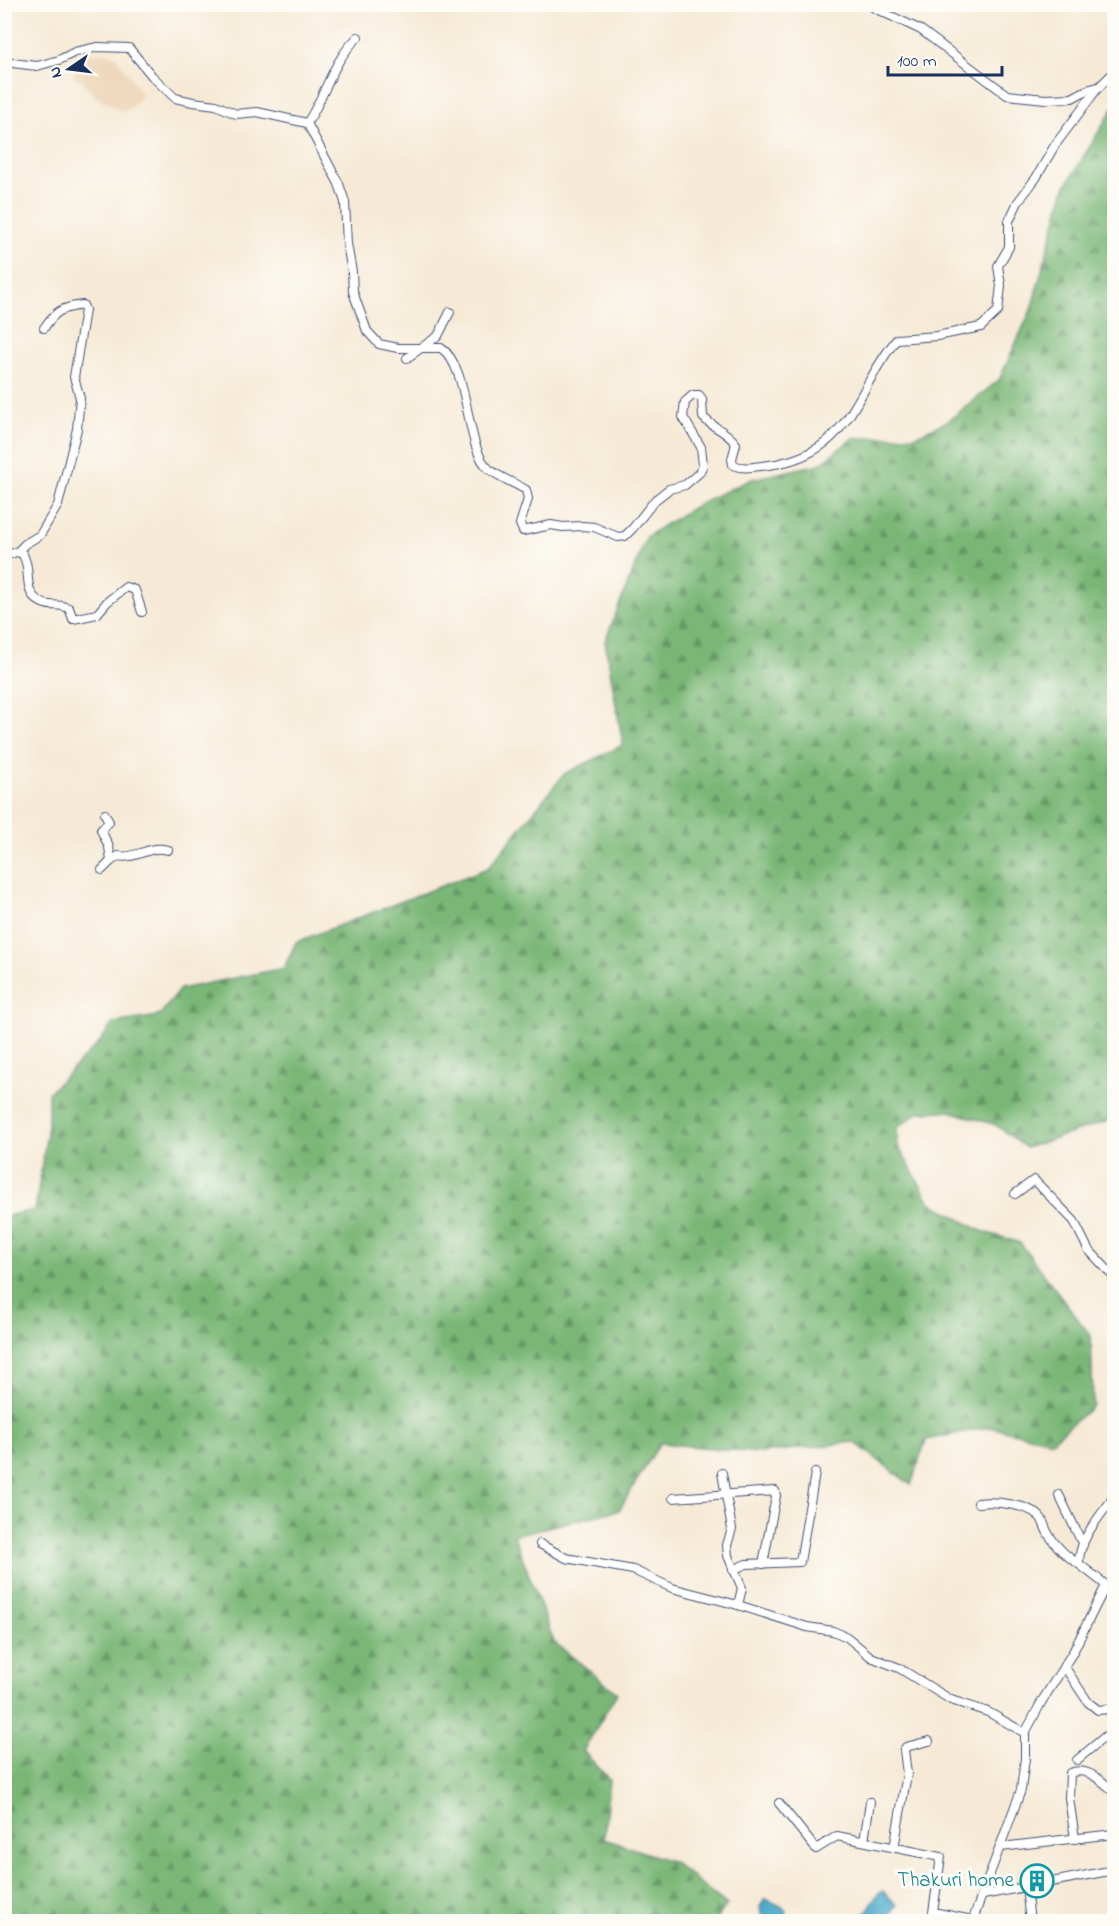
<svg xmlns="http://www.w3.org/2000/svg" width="1119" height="1926" font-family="'Indie Flower',sans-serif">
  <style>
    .built { fill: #eed7bb }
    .forest { fill: url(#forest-firs); stroke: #4a736a; stroke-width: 1.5 }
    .water { fill: #47a9c7; stroke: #316c92; stroke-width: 1.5 }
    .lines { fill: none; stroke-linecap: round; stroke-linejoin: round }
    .minor-casing { stroke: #3c4b70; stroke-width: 10 }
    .minor { stroke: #fff; stroke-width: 8 }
    .labels { text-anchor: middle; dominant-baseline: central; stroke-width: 6; stroke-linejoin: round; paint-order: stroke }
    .culture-label { font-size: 21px; fill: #0d838f; stroke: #fdfcf7; text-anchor: end }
  </style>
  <defs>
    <pattern id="forest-firs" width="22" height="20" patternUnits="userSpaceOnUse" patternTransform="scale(1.5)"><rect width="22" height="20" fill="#7ab777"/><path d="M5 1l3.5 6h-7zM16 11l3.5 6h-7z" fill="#639565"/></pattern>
  </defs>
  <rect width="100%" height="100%" fill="#fdfcf7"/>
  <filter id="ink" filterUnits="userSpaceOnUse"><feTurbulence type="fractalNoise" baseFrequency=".0167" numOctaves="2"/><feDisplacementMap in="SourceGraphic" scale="12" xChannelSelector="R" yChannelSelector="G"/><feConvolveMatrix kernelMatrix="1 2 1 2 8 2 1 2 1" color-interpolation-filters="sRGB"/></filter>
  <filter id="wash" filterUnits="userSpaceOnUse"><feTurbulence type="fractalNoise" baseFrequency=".008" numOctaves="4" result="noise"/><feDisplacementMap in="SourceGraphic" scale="24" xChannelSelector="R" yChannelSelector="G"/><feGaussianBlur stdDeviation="1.35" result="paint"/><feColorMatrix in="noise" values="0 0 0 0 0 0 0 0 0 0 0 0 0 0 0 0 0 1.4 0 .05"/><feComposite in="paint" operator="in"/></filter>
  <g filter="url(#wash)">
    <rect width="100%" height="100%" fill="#f6ead6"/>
    <polygon class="built" points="101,53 115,55 142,94 131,108 123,112 94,95 82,80 73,76 75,56"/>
    <polygon class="forest" points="1114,107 1114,1119 1026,1148 996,1125 950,1111 919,1112 897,1128 898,1146 930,1202 979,1230 1020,1243 1091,1336 1093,1406 1052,1441 989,1427 926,1440 911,1485 854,1442 760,1453 660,1443 619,1510 514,1535 554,1642 617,1693 583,1751 609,1779 604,1839 673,1862 727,1905 715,1921 5,1921 5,1216 35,1210 48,1126 48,1093 99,1043 113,1023 159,1016 180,989 284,968 296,942 488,868 564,774 623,745 605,641 647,536 700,503 752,479 820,464 853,438 915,436 948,421 999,380 1031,310 1065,187"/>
    <g class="water">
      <polygon points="883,1891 897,1905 885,1921 856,1921 866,1913 878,1893"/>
      <polygon points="765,1899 781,1906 786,1911 783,1920 774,1921 761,1914 760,1907"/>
    </g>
  </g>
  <g filter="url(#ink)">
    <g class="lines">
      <defs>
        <g id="minor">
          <polyline points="870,4 874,8 921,30 1007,95 1045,99 1072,98 1087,90 1098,87"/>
          <path d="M4 62 37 66 59 60 75 52 98 47 129 48 152 76 175 98 193 102 216 105 236 114 257 112 307 123 339 184 345 202 347 244 352 272 353 292 367 331 379 344 398 348H441C471 368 464 448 489 469 500 478 515 483 526 490L528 499 520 524 523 531 551 525 563 527 582 526 594 527 618 537 625 536 633 528 655 500 669 489 685 485 699 473 703 465 701 447 683 417 685 402 693 395H699L702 399 703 417C714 429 726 430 736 444L732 459 733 465C745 470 757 466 769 465 853 453 853 392 897 339L937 336 981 327 998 311 1001 286 998 266 1009 247V221L1018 202 1036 178 1055 145 1097 89 1114 72"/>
          <path d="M307 123C327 93 331 63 358 37"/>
          <polyline points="407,358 438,336 450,312"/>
          <path d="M17 552 25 544 40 535 58 505 77 429 80 398 74 377 85 310 83 305C62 308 56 310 44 328"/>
          <path d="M4 556 17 552 23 554C24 558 27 563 27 568 29 583 26 597 45 604 54 607 57 603 69 608L73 619 97 614 107 602 126 587 135 590 142 612"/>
          <polyline points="105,814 109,822 101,830 109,847 111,861"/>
          <path d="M102 870 111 861 118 856C135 860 151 844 168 850"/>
          <polyline points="1015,1194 1034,1180 1074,1221 1088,1249 1114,1277"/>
          <polyline points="722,1473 732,1529 727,1545 728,1556 742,1588 738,1605"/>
          <polyline points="1059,1495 1083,1545"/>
          <polyline points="673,1498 775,1491 776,1496 763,1564"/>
          <path d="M978 1503C994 1501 1030 1504 1041 1518 1044 1522 1045 1529 1049 1535 1056 1546 1067 1557 1079 1564"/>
          <polyline points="540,1544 566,1558 633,1570 672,1588 738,1605 807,1627 833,1631 847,1637 871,1657 899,1668 951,1700 988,1712 1025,1733"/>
          <polyline points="733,1570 746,1564 800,1562 815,1473"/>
          <path d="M1106 1585 1079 1564C1078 1540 1100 1516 1114 1497"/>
          <polyline points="1064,1666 1088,1702 1098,1710 1108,1709 1114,1717"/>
          <polyline points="1077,1760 1114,1729"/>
          <polyline points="779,1803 816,1849 837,1836 941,1857 933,1912 972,1920"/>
          <path d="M1075 1839 1069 1798 1070 1773C1087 1766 1101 1781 1114 1791"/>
          <polyline points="864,1841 870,1802"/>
          <polyline points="1001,1847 1114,1834"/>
          <polyline points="894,1848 907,1774 904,1750 906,1747 929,1741"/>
          <polyline points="1026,1887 1030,1922"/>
          <polyline points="983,1895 1114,1870"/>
          <polyline points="972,1922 1021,1790 1025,1758 1025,1733 1042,1701 1073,1652 1106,1585 1114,1593"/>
        </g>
      </defs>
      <use href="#minor" class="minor-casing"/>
      <use href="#minor" class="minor"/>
    </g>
  </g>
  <defs>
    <symbol id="building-ring" viewBox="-11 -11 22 22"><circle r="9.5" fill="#fdfcf7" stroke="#0f9aa8" stroke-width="1.5"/><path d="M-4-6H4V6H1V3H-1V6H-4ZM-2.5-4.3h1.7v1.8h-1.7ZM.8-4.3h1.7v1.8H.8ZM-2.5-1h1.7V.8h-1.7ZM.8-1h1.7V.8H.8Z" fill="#0f9aa8"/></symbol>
  </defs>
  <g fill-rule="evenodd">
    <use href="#building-ring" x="1018" y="1862" width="38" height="38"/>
  </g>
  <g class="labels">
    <g class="culture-label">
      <text x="1014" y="1881">Thakuri home</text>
    </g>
  </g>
  <rect width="1119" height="1926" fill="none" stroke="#fdfcf7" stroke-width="24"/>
  <g transform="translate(69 69) rotate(256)" stroke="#fdfcf7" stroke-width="4.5" paint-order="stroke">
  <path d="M0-4.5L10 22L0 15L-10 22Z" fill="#1b2f5e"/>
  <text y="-9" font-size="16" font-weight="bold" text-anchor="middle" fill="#1b2f5e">N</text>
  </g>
  <path d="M888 66v9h114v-9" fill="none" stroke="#1b2f5e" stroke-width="3"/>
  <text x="897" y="66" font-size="18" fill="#1b2f5e" stroke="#fdfcf7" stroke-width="4.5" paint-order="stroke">100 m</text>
</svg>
